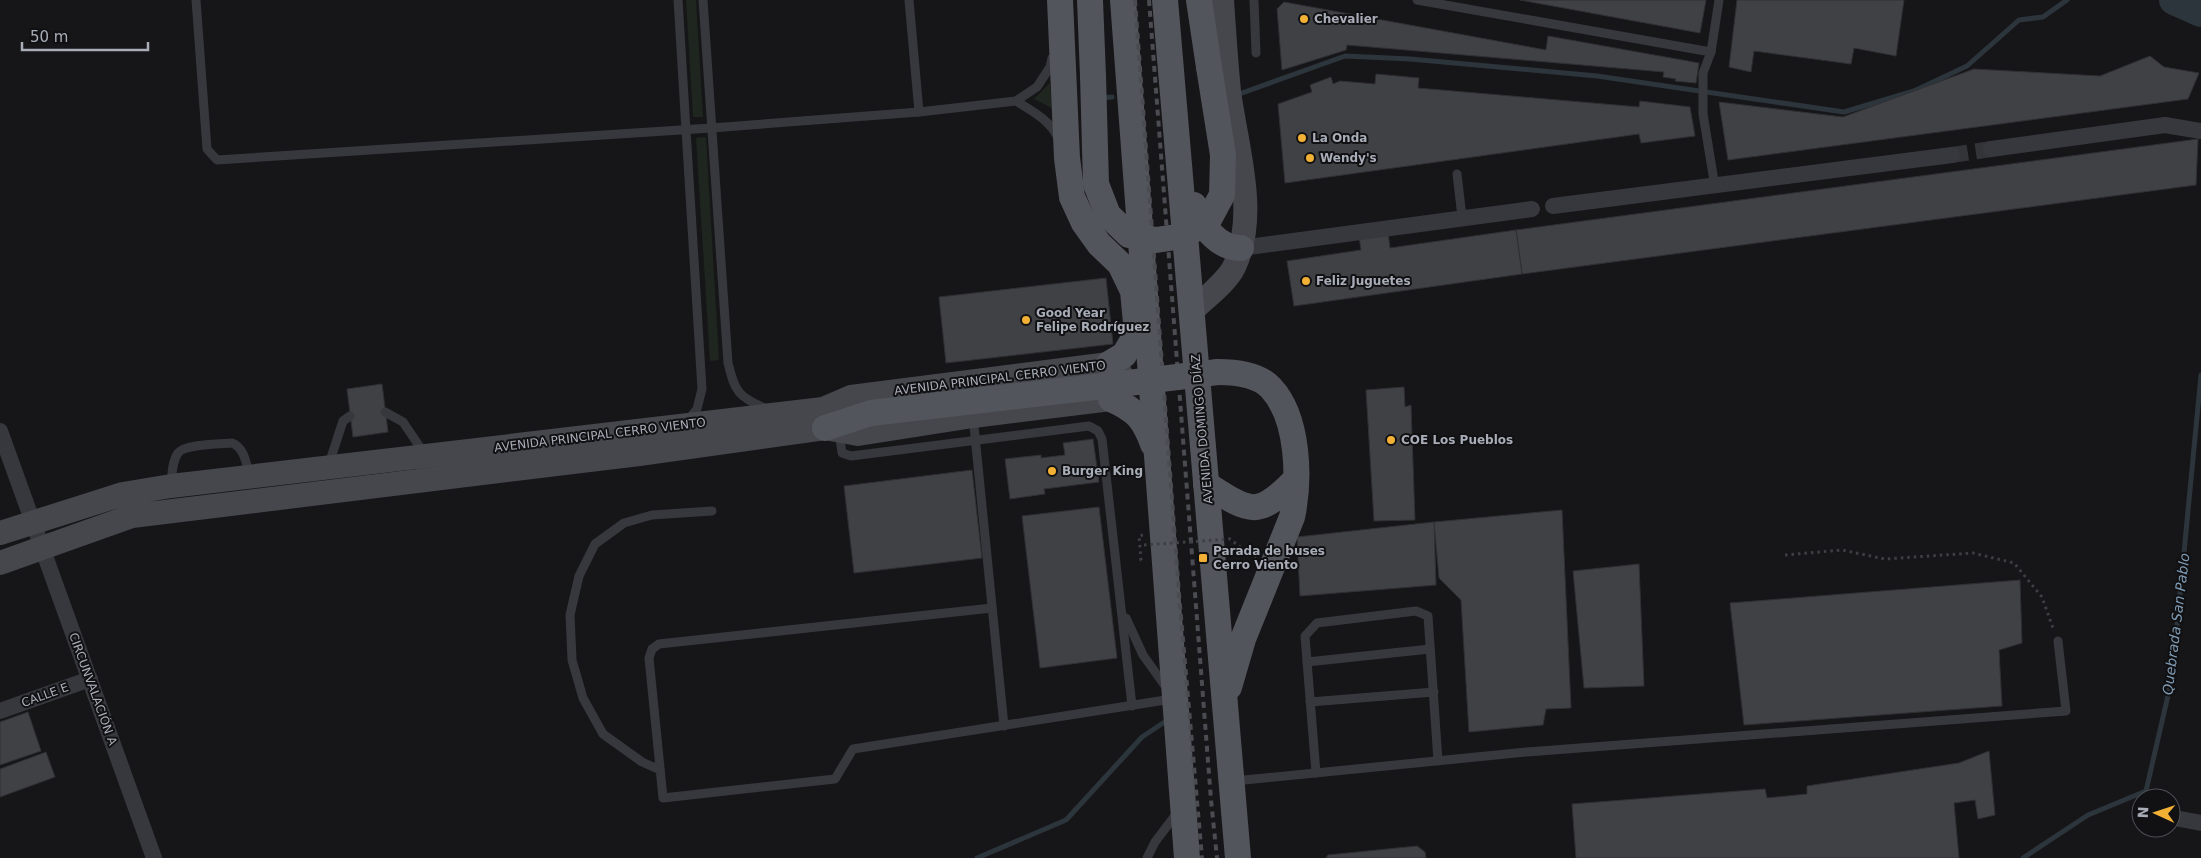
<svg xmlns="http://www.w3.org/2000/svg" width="2201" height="858" font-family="'DejaVu Sans',sans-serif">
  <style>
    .green { fill: #1e261f }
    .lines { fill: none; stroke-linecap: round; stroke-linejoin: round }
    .stream { stroke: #2c353c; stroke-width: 5 }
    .river { stroke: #2c353c; stroke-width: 30 }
    .building { fill: #404145; stroke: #303034 }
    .street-tunnel { stroke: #333438; stroke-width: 16; stroke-dasharray: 16 8; stroke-linecap: butt }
    .path { stroke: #3d3f44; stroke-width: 3; stroke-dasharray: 2.5 4; stroke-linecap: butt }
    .lane { stroke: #37383d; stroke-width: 9 }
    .street { stroke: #37383d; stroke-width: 16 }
    .secondary { stroke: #45474d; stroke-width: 24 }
    .primary { stroke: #53555c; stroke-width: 26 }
    .rail { stroke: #4a4c52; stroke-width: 4; stroke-dasharray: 6 5; stroke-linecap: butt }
    .path-bridge { stroke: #3d3f44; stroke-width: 3; stroke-dasharray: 2.5 4; stroke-linecap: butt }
    .primary-bridge { stroke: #53555c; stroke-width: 26 }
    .poi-dot { fill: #f2b134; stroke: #111113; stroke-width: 2 }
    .labels { text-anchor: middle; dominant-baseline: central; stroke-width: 4; stroke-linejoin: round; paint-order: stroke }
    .poi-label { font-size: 12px; font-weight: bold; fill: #a8adb8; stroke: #111113; text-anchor: start }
    .street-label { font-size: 12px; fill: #a8adb8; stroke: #111113 }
    .water-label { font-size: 14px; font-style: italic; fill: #7f9bb3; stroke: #111113 }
  </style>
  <rect width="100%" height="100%" fill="#161618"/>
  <g class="green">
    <polygon points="686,0 696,0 703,117 693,117"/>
    <polygon points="1050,83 1052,108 1034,99"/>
    <polygon points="706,137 719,360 710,361 696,138"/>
  </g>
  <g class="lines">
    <g class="stream">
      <polyline points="1242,93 1345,56 1410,59 1597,76 1844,112 1914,91 1967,66 2019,20 2043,17 2067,0"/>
      <polyline points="1102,98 1112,97"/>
      <polyline points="977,858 1066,820 1142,737 1163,723"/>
      <polyline points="2023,858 2088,815 2146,791 2172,678 2201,375"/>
    </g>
    <polyline class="river" points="2174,0 2201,12"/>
  </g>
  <g class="building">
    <polygon points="1520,0 1706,0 1700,33"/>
    <polygon points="1737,0 1904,0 1896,56 1854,48 1851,64 1754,51 1751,72 1729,67"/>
    <polygon points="1284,2 1546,50 1548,36 1699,63 1696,83 1675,81 1676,79 1663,77 1664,72 1347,45 1346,50 1282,70 1277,9"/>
    <polygon points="2150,56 2164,67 2199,73 2188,99 1728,160 1719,102 1843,117 1974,69 2100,76"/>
    <polygon points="1376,74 1419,78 1418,88 1639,107 1640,101 1690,107 1695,136 1641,143 1639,134 1285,183 1278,104 1312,92 1310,85 1331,77 1333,84 1340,81 1375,84"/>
    <polygon points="2198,139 2196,185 1522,274 1516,230"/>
    <polygon points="1516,230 1522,274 1294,306 1287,261 1361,250 1359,236 1388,232 1390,248"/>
    <polygon points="1106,278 1113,344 946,363 939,297"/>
    <polygon points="382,384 388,432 353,437 347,389"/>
    <polygon points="1404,387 1405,407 1411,405 1415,520 1374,521 1366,390"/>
    <polygon points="1093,439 1099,482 1044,489 1045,494 1010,499 1005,459 1041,455 1041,458 1065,455 1063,443"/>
    <polygon points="972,470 982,558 854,573 844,486"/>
    <polygon points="1099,507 1117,658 1040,668 1022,516"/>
    <polygon points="1562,510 1571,708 1546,709 1543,725 1469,732 1461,600 1439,578 1434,522"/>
    <polygon points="1434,522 1436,585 1300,596 1297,537"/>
    <polygon points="1639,564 1644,686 1584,688 1573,571"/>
    <polygon points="2020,580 2022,643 1999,650 2002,706 1744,725 1730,603"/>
    <polygon points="28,712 41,751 0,765 0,722"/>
    <polygon points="1989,751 1995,815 1978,819 1975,800 1954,803 1959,858 1576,858 1572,804 1765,789 1767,798 1807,794 1807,786 1959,763"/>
    <polygon points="46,752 55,777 0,797 0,769"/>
    <polygon points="1417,846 1425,852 1426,858 1326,858 1328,855"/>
  </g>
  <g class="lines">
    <polyline class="street-tunnel" points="1952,155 1991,149"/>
    <g class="path">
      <polyline points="1143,535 1139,536 1141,560 1145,560"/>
      <polyline points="1785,555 1842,550 1885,559 1973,553 2014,563 2042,597 2054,631"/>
    </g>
    <g class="lane">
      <polyline points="196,0 207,149 217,160 711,128 919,112 1016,101 1037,87 1050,67 1052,58"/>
      <polyline points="678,0 702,389 697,409 688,420"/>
      <path d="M703 0 728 363C735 392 738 397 767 409"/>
      <polyline points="909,0 919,112"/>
      <polyline points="1254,0 1256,53"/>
      <polyline points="1417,0 1711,52"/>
      <path d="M1016 101C1032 111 1050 120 1058 138"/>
      <polyline points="1457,174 1462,217"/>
      <polyline points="1715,187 1703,114 1703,73 1711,52 1719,0"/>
      <polyline points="385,412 403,422 424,453"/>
      <polyline points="973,416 1004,726"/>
      <polyline points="839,431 842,453 851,456 1089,426 1098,431 1102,439 1132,706"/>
      <polyline points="328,467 343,421 350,416"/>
      <path d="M171 485C172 475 172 461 178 453 185 444 220 444 232 443 245 448 246 464 250 476"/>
      <polyline points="992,608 659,644 652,649 649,658 663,798 835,779 853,749 1172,699"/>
      <polyline points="1126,618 1143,655 1168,690"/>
      <polyline points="1307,662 1430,649"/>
      <polyline points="1310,702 1434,692"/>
      <polyline points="660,770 642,762 603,734 583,698 572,660 570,615 579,576 595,544 624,523 652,515 712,511"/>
      <polyline points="1316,773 1305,636 1317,623 1416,611 1428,616 1438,761"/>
      <polyline points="1234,781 1527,752 2066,711 2058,641"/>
      <polyline points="1147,858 1155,842 1177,813"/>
    </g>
    <g class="street">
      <polyline points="1991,149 2165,125 2201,131"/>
      <polyline points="1553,206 1952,155"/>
      <polyline points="1241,248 1532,209"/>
      <polyline points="0,431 154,858"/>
      <polyline points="0,711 90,679"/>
      <polyline points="2180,819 2201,823"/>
    </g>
    <g class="secondary">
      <path d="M1192 311C1204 299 1227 282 1234 267 1259 214 1236 146 1229 91 1226 61 1224 30 1222 0"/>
      <path d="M0 533 123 494 171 486 823 409 851 397 1109 364C1127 373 1126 387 1111 399L973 416 858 434 825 428 639 454 132 516 0 563"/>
    </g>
    <g class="primary">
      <polyline points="1060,0 1067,158 1072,197 1084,223 1099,244 1120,264 1133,291 1137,333 1124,355 1109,364"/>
      <polyline points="1090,0 1093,76"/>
      <polyline points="1123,0 1187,858"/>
      <polyline points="1165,0 1238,858"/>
      <polyline points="1199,0 1209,67"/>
      <path d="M1194 205C1202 226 1217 248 1241 248"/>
      <path d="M1218 372C1236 372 1258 374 1271 388 1299 418 1300 480 1292 517L1243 639 1229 687"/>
      <path d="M1111 399C1136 410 1144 419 1153 444"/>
      <polyline points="825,428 871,413 1112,385"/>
      <path d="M1206 484C1250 512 1257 519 1295 480"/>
    </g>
    <g class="rail">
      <polyline points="1135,0 1179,594 1202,858"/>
      <polyline points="1149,0 1211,800 1217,858"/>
    </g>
    <polyline class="path-bridge" points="1144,545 1230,539 1271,571"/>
    <g class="primary-bridge">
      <polyline points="1093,76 1096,184 1108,215 1129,235 1156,240 1183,236 1208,221 1222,195 1223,155 1209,67"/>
      <polyline points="1112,385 1218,372"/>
    </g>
  </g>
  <g class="poi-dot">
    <circle cx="1304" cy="19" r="5"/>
    <circle cx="1302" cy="138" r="5"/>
    <circle cx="1310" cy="158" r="5"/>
    <circle cx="1306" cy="281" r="5"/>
    <circle cx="1026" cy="320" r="5"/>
    <circle cx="1391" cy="440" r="5"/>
    <circle cx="1052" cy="471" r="5"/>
    <rect x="1198" y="553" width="10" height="10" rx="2.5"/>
  </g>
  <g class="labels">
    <g class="poi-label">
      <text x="1314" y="19">Chevalier</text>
      <text x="1312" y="138">La Onda</text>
      <text x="1320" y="158">Wendy's</text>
      <text x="1316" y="281">Feliz Juguetes</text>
      <text x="1036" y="313">Good Year<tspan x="1036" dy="14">Felipe Rodríguez</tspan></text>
      <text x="1401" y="440">COE Los Pueblos</text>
      <text x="1062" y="471">Burger King</text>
      <text x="1213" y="551">Parada de buses<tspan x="1213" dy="14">Cerro Viento</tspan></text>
    </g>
    <g class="street-label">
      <text transform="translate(1000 378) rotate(-7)">AVENIDA PRINCIPAL CERRO VIENTO</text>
      <text transform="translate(1202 429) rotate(-95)">AVENIDA DOMINGO DÍAZ</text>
      <text transform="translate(600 435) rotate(-7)">AVENIDA PRINCIPAL CERRO VIENTO</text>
      <text transform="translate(93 689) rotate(70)">CIRCUNVALACIÓN A</text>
      <text transform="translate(45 695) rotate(-20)">CALLE E</text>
    </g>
    <g class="water-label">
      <text transform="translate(2176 624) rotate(-83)">Quebrada San Pablo</text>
    </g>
  </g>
  <g transform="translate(2156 813) rotate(273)"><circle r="24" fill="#111113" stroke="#4d4f55"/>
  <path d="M0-4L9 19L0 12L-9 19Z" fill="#f2b134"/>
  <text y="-8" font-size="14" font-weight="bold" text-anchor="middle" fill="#a8adb8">N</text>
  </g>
  <path d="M22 42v8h126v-8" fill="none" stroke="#a8adb8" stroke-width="2.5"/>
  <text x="30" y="42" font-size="15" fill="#a8adb8" stroke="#111113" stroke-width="4" paint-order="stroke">50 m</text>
</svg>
